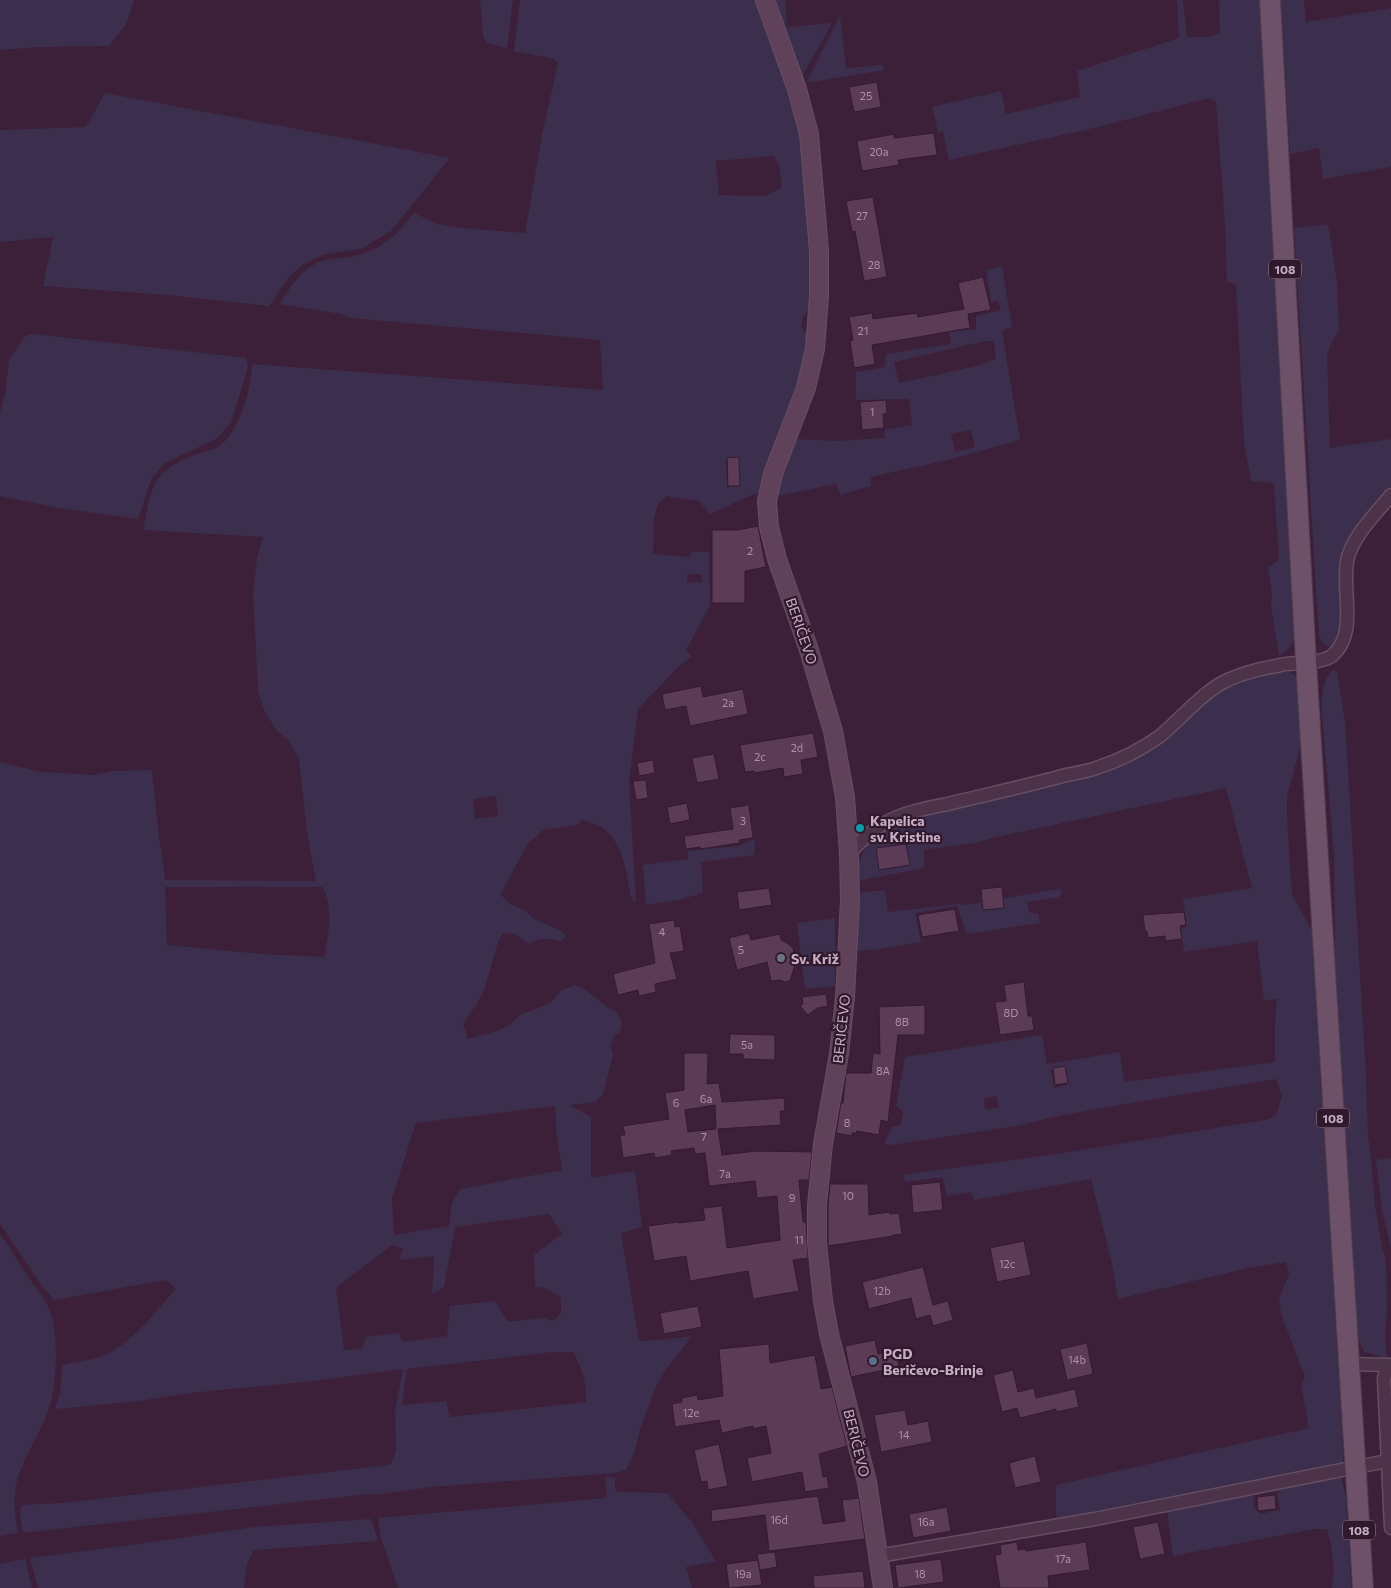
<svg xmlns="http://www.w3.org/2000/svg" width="1391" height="1588" font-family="Commissioner,sans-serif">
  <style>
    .green { fill: #3c2f4e; fill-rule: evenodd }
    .building { fill: #5c3b57; stroke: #331b2f; fill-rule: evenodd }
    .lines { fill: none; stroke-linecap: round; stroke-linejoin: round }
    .street-casing { stroke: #674e63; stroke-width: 15 }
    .secondary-casing { stroke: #674e63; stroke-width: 20 }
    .primary-casing { stroke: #523a4e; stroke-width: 22 }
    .street { stroke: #4c3349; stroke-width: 12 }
    .secondary { stroke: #60415a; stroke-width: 18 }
    .primary { stroke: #6c5169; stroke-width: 20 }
    .primary-bridge-casing { stroke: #523a4e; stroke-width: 22; stroke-linecap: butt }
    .primary-bridge { stroke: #6c5169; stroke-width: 20 }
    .culture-dot { fill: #0f9aa8; stroke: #31192d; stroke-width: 2 }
    .worship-dot { fill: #6b7280; stroke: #31192d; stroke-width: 2 }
    .service-dot { fill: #5c6f8a; stroke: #31192d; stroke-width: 2 }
    .labels { text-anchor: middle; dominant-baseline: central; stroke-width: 4.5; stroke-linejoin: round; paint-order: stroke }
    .number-label { font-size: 11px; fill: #ad91a9 }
    .shield { fill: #31192d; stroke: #9b8197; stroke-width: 1 }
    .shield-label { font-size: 12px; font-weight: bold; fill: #c8aec4 }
    .street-label { font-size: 14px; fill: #c8aec4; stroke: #31192d }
    .poi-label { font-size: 14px; font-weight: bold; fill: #c8aec4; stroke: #31192d; text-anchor: start }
  </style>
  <rect width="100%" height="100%" fill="#3c1f38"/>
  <g class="green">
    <polygon points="0,0 134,0 126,24 109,46 40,47 0,50"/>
    <polygon points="480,0 513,0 507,48 486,43 483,35"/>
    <path d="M520 0H758L793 96 802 135 814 273 811 309 803 316 801 327 810 338 803 377 762 492C743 497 728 507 710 514L699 501 667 496 658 504 654 519 653 554 689 557 692 552H709L710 605 686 650 692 657 679 666 638 709 629 782 636 903 632 900C624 864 623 826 580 820L581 824 543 830 528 844 500 894 510 904 524 910 534 919 561 931 565 935V938L561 941C556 941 550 938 545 939 527 940 532 950 516 934L503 933 499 939 484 990 477 1004 463 1023 468 1039 497 1031 509 1026 520 1015 550 1003 562 990 575 985 584 989 607 1007 618 1013 622 1023 620 1032 615 1035 610 1045 613 1055 603 1094 595 1102 570 1105 591 1117V1178L635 1171 642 1227 621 1233 639 1341 660 1340 692 1336 667 1368 656 1386 640 1430 636 1447 630 1462 626 1470 615 1473 431 1487 374 1495 369 1494 30 1532H23L20 1514 21 1505 63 1503 390 1465 396 1451 395 1411 403 1369 313 1381 190 1393 139 1401 55 1409 60 1392 62 1365C78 1361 97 1360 111 1352 137 1337 156 1311 176 1289L166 1280 54 1300 42 1286 0 1224V762L41 772 94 775 114 771 152 770 158 828 165 880 316 881 307 832 299 759 289 741 277 731 264 710 258 690 253 593 257 558 263 537 143 530C147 512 148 494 158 479 167 466 186 458 200 453 206 451 213 450 218 447 239 434 252 387 252 364L603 390 600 340 351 318 341 314 280 304C289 289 299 272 315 264 325 258 338 259 349 257 378 253 397 235 414 213L438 224 460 228 525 233 542 135 558 63 554 59 514 51ZM773 156 779 163 782 188 765 196 719 195 716 161ZM738 458 740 484 727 487 726 459ZM701 574 702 582 687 583V575ZM496 796 498 816 475 819 473 799ZM165 887H323C333 908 329 935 324 957L261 954 167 945ZM555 1106 557 1137 562 1170 460 1189 452 1203 449 1226 394 1235 392 1198 416 1123ZM549 1214 562 1234 534 1255 535 1287 546 1288 561 1298V1313L554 1321 543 1318 508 1322 495 1301 450 1306 447 1336 403 1342 399 1333 366 1337 362 1349 344 1350 336 1288 392 1245 403 1249 399 1260 434 1256 432 1294 444 1287 455 1227ZM552 1352H573C582 1368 587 1383 586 1402L450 1417 446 1401 402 1405 407 1369Z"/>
    <polygon points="770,0 785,0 787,27 832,23 800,80"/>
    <path d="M1177 0H1183L1187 37H1207L1220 33 1219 0H1260L1272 231 1277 290 1297 631C1294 644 1290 649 1279 656L1271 605 1272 595 1268 567 1279 560 1274 483 1251 481 1244 442 1236 285 1227 281 1225 223 1216 102 1210 98 1094 128 949 160 943 131 938 132 932 107 1001 91 1006 114 1080 97 1077 71 1179 38Z"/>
    <polygon points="1281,0 1304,0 1306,22 1391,8 1391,167 1323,179 1319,148 1290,154"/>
    <polygon points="840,16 846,68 883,65 884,70 806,83"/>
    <polygon points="105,93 408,150 450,158 391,231 363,248 322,255 302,265 289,277 269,306 167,295 43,286 53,237 0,242 0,130 86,127"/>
    <polygon points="1328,224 1337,281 1339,330 1330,345 1327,356 1330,448 1391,439 1391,486 1353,538 1341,628 1335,643 1329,647 1324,644 1319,637 1294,228"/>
    <path d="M1002 266 1012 327 1002 331 1020 440 952 459 871 477V486L840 495 836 484 777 496 783 468 794 439 835 441 885 438V430L912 425 909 399 856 400V372L885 367 886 354 951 344 949 332 976 329V316L1001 310 998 301 991 302 986 270ZM986 341H994L996 359 976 366 899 383 894 362ZM971 430 975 447 955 452 951 434Z"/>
    <polygon points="33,334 246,358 248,367 231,423 216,439 165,463 151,479 138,519 59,508 0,496 0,413 5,395 9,360 25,336"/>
    <path d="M1333 670 1337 672 1345 721 1366 1076 1368 1136 1371 1157 1375 1204 1382 1248 1386 1260 1387 1309 1385 1335 1387 1358 1364 1352 1357 1336 1335 960 1334 855 1322 714C1322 698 1321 681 1333 670Z"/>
    <path d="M1280 671 1290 672 1298 678 1303 717 1299 751 1287 796V818L1292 895 1313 932 1321 1092 1325 1119 1337 1348 1341 1393 1343 1464 1060 1521 1056 1516V1485L1309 1428 1301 1386 1305 1377 1281 1314 1279 1298 1289 1274 1286 1262 1248 1268 1118 1299 1112 1264 1091 1179 974 1200 971 1192 947 1196 943 1177 906 1182 902 1175 1063 1153 1270 1119 1276 1115 1282 1096 1276 1079 1142 1101 1058 1116 1017 1126 891 1145 884 1143 892 1127 900 1126 903 1112 896 1106 905 1057 1042 1035 1047 1064 1120 1052 1124 1082 1275 1062V1024L1277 999 1264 1000 1257 941 1184 952 1181 929 1187 926 1183 899 1252 888 1226 788 988 839 981 842 924 850V868L856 881C855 855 874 835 896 823L1159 743 1220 691 1235 683ZM1065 1068 1067 1085 1054 1088 1051 1070ZM997 1096 999 1108 985 1109 984 1098Z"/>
    <polygon points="755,839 754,855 701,862 703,893 679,900 646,905 643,865 688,859 688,851 738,846"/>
    <polygon points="1058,889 1061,890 1062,894 1059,897 1027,902 1029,912 1038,914 1040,923 967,934 957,906 915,913 921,942 880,949 857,951 857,893 885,890 888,912 960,904 966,905"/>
    <polygon points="835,918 835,986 805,989 797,923"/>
    <polygon points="1391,1158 1391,1248 1382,1211 1376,1160"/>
    <path d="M0 1234C11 1248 19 1263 29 1278 37 1290 47 1300 51 1314 59 1341 57 1393 45 1419 24 1466 7 1478 18 1533L0 1536Z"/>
    <path d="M1341 1476 1346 1497 1351 1588H1332C1335 1566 1333 1550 1327 1529H1314L1173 1556 1167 1510 1253 1494 1254 1508 1260 1514 1280 1510 1277 1491Z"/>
    <polygon points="605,1477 615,1478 615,1488 618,1492 667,1493 691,1521 716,1561 686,1567 692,1588 398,1588 381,1538 378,1518 607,1498"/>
    <polygon points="371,1519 378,1541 254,1550 247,1563 244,1588 38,1588 30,1558 132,1545 254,1527"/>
    <polygon points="25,1559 32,1588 0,1588 0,1564"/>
  </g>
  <g class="building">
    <polygon points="877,82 881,107 854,112 849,87"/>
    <polygon points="934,133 937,155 898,160 899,165 862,171 857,141 894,134 894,138"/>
    <polygon points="873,197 887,277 864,281 855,231 852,232 846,201"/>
    <polygon points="983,277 991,310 968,314 970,328 872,345 875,364 854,368 850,341 853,340 849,317 872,313 873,319 917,313 918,317 964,309 958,283"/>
    <polygon points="886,400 887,414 883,414 884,428 862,430 860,402"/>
    <polygon points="739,457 740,486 728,486 727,458"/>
    <polygon points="758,526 766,567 745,571 745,603 712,603 712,530 738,530"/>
    <polygon points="701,686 703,697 743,689 748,714 690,726 686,706 665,710 662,694"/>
    <polygon points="813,733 818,757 801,760 803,774 784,777 783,768 755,773 754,771 745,772 740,745"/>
    <polygon points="714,754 719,779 697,783 692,758"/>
    <polygon points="653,760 655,773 639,776 637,763"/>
    <polygon points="646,780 648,798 636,800 633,781"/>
    <polygon points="687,803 690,820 670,824 667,807"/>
    <polygon points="749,805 753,838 739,840 740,843 700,849 700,847 686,849 684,836 733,829 730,808"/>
    <polygon points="906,844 910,865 879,870 876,848"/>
    <polygon points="1002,887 1004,908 983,910 981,889"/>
    <polygon points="769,888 772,905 739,910 737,892"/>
    <polygon points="955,909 959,931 922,937 918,915"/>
    <polygon points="1184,912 1186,925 1180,926 1182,939 1165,941 1165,936 1148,938 1147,931 1145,931 1143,915"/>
    <polygon points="674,920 675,927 680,926 684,951 670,953 677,979 655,984 656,992 639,996 638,990 618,995 613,974 655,963 649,924"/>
    <polygon points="749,933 751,940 780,934 781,940 787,943 793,948 796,962 790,981 785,982 780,980 771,981 767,962 737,970 729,938"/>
    <polygon points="1024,982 1028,1016 1032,1016 1034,1030 1000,1035 995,1002 1006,1001 1004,985"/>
    <polygon points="826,994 828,1006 817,1008 808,1015 800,1006 803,1004 802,997"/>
    <polygon points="925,1005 925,1035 898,1035 888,1122 881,1120 879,1135 857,1131 856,1133 852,1133 852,1136 836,1133 841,1103 843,1103 846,1073 871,1073 873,1053 880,1054 879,1007"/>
    <polygon points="730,1034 775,1035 775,1060 743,1059 743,1054 729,1054"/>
    <path d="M684 1053H708L707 1084 719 1083 722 1102 784 1098 785 1111H780L781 1125 718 1129 722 1155 756 1151 812 1152 809 1180H799L803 1222H806L808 1258 793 1260 799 1291 753 1299 748 1271 690 1281 686 1256 654 1261 648 1226 678 1222V1223L705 1220 703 1208 722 1206 727 1248 780 1240 777 1196 757 1198 755 1181 709 1186 705 1153 695 1154 694 1148 671 1151 672 1155 655 1158 654 1153 623 1158 620 1135H625L623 1126 669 1119 665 1093 684 1090ZM715 1105 716 1129 688 1132 685 1110Z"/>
    <polygon points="1065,1066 1068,1083 1055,1085 1053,1068"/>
    <polygon points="940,1182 943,1210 913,1213 911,1185"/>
    <polygon points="830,1184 868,1184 869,1215 889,1212 890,1214 899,1213 902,1234 893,1235 893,1236 828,1246 828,1206"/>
    <polygon points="1024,1241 1031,1275 997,1282 990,1248"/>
    <polygon points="923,1267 933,1305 948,1301 953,1320 933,1326 930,1315 916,1319 911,1298 869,1309 862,1282"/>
    <polygon points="698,1306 702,1327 664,1334 660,1313"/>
    <polygon points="875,1340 878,1354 896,1350 899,1367 851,1377 845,1346"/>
    <polygon points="1087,1343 1093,1374 1067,1380 1060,1349"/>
    <polygon points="769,1344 770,1363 815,1355 821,1389 832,1387 847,1446 819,1454 823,1477 827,1476 829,1488 805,1492 802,1472 752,1482 747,1458 771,1453 766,1426 753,1429 753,1426 722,1433 719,1420 675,1427 672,1404 682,1402 682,1398 697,1395 698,1400 723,1396 719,1349"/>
    <polygon points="1013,1370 1018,1392 1034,1388 1036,1398 1075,1389 1079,1407 1056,1412 1056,1409 1020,1418 1017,1408 1002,1412 993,1375"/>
    <polygon points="905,1410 908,1425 928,1421 932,1442 881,1452 874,1415"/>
    <polygon points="719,1444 728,1486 708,1490 707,1481 701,1482 694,1450"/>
    <polygon points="1035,1456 1041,1482 1015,1488 1009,1463"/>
    <polygon points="1275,1495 1276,1509 1258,1511 1257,1497"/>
    <polygon points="818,1496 823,1524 845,1521 842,1500 859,1498 865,1539 769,1551 765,1515 712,1522 711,1510"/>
    <polygon points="947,1507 951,1531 913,1538 909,1514"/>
    <polygon points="1158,1522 1165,1554 1140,1559 1133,1527"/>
    <polygon points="1017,1542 1018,1550 1026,1549 1026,1551 1086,1542 1090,1570 1048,1576 1049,1588 1000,1588 995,1555 1001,1554 1000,1545"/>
    <polygon points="775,1552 777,1567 760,1570 757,1554"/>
    <polygon points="941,1559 944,1582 898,1588 895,1565"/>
    <polygon points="758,1560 762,1585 729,1588 726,1564"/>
    <polygon points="863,1571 865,1588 814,1588 813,1576"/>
  </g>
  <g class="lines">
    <defs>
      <g id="street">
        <path d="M849 853C860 842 873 829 887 822 905 812 928 808 948 804 988 794 1027 786 1066 775 1077 773 1089 771 1099 767 1120 760 1142 749 1160 736 1181 719 1205 689 1230 679 1246 672 1264 668 1281 665 1294 662 1323 664 1333 655 1359 631 1340 588 1348 557 1355 533 1376 514 1391 495"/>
        <polyline points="1348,1364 1391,1365"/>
        <polyline points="1388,1365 1384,1378 1391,1528"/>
        <polyline points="878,1556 1095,1519 1387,1461"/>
      </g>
      <polyline id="secondary" points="765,0 797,89 809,134 819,251 819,296 815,349 806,388 773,474 767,501 769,527 777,559 808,647 833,731 845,797 849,853 850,900 845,997 839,1054 823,1144 817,1205 817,1243 823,1301 829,1334 867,1482 883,1588"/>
      <g id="primary">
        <polyline points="1270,0 1306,662 1355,1460"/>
        <polyline points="1356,1473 1363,1588"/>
      </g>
    </defs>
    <use href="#street" class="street-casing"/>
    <use href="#secondary" class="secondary-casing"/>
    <use href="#primary" class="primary-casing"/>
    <use href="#street" class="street"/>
    <use href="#secondary" class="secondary"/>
    <use href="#primary" class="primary"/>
    <defs>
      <polyline id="primary-bridge" points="1355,1460 1356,1473"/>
    </defs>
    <use href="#primary-bridge" class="primary-bridge-casing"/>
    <use href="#primary-bridge" class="primary-bridge"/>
  </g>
  <circle class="culture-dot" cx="860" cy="828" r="5"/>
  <circle class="worship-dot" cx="781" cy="958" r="5"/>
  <circle class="service-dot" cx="873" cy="1361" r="5"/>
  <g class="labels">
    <g class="number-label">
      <text x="866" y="95">25</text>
      <text x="879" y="151">20a</text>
      <text x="862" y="215">27</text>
      <text x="874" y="264">28</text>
      <text x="863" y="330">21</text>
      <text x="872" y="411">1</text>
      <text x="750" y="550">2</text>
      <text x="728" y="702">2a</text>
      <text x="797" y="747">2d</text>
      <text x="760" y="756">2c</text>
      <text x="743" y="820">3</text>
      <text x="662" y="931">4</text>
      <text x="741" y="949">5</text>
      <text x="1011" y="1012">8D</text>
      <text x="902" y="1021">8B</text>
      <text x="747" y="1044">5a</text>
      <text x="883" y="1070">8A</text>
      <text x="706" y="1098">6a</text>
      <text x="676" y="1102">6</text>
      <text x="847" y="1122">8</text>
      <text x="704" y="1136">7</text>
      <text x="725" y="1173">7a</text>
      <text x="848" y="1195">10</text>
      <text x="792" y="1197">9</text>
      <text x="799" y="1239">11</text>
      <text x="1007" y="1263">12c</text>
      <text x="882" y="1290">12b</text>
      <text x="1077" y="1359">14b</text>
      <text x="691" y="1412">12e</text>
      <text x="904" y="1434">14</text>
      <text x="779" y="1519">16d</text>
      <text x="926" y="1521">16a</text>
      <text x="1063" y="1558">17a</text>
      <text x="743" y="1573">19a</text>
      <text x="920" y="1573">18</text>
    </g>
    <g class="shield">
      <rect x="1269" y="259.5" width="32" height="19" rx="4"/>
      <rect x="1317" y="1108.5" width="32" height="19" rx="4"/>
      <rect x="1343" y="1520.5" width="32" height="19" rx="4"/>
    </g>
    <g class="shield-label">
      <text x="1285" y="269">108</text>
      <text x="1333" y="1118">108</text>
      <text x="1359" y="1530">108</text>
    </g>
    <g class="street-label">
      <text transform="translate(802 631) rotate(71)">BERIČEVO</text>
      <text transform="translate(841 1029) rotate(-84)">BERIČEVO</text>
      <text transform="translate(857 1443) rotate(76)">BERIČEVO</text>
    </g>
    <g class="poi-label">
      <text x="870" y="820">Kapelica<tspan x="870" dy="16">sv. Kristine</tspan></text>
      <text x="791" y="958">Sv. Križ</text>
      <text x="883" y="1353">PGD<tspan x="883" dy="16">Beričevo-Brinje</tspan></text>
    </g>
  </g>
</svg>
